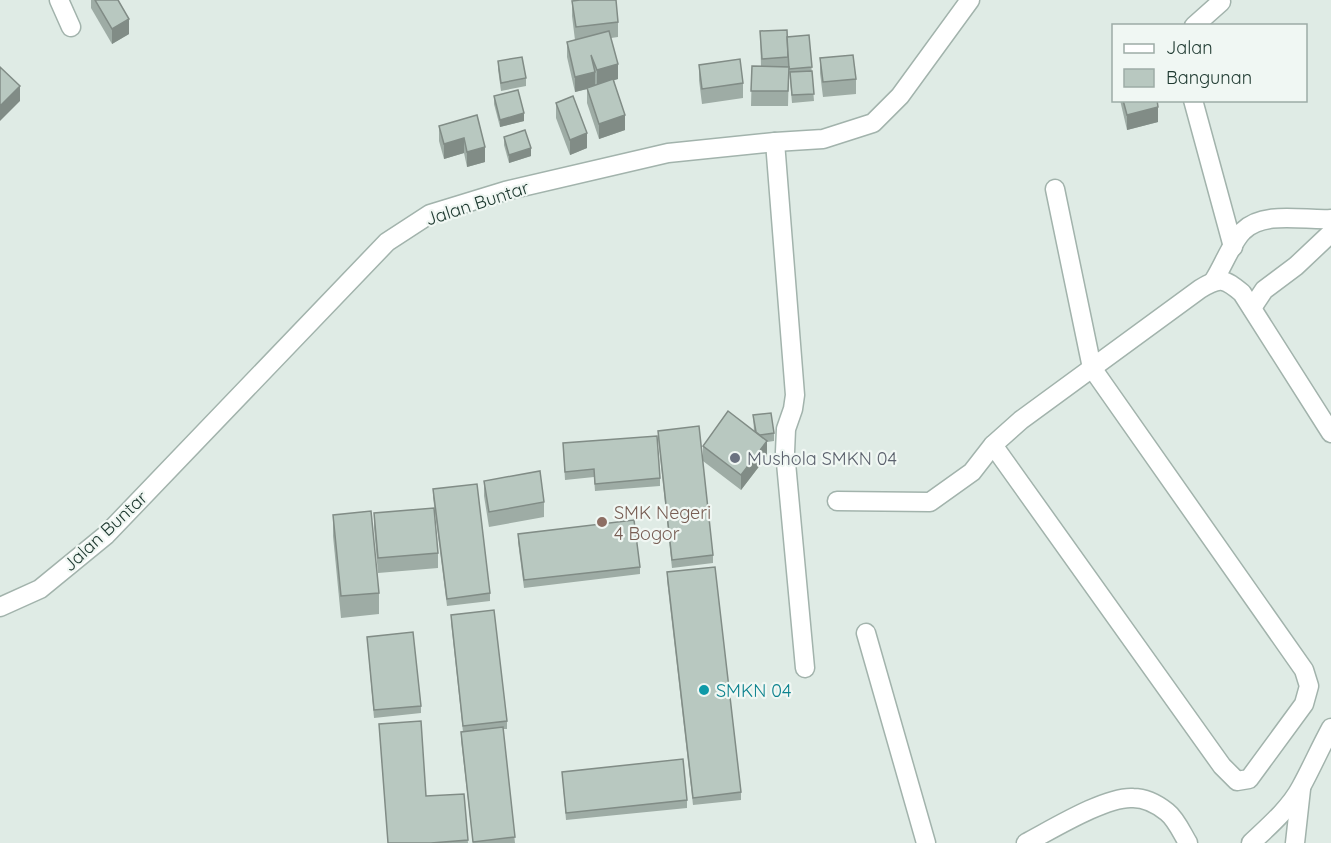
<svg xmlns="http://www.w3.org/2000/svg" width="1331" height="843" font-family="Quicksand,sans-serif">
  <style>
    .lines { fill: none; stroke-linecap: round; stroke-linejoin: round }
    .minor-casing { stroke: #a2b3ac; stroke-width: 21 }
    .minor { stroke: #fff; stroke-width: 18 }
    .wall { fill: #9eaca5 }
    .shaded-wall { fill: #818c86 }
    .building { fill: #b8c8c0; stroke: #818c86; stroke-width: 1.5 }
    .worship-dot { fill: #6b7280; stroke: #f0f7f3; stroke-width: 2 }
    .education-dot { fill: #8d6e63; stroke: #f0f7f3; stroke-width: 2 }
    .culture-dot { fill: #0f9aa8; stroke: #f0f7f3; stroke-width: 2 }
    .labels { text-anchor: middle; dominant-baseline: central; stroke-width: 4.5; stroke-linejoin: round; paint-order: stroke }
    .street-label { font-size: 18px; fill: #203b32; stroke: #f0f7f3 }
    .worship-label { font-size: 18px; fill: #5b616d; stroke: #f0f7f3; text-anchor: start }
    .education-label { font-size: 18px; fill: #785e54; stroke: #f0f7f3; text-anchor: start }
    .culture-label { font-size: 18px; fill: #0d838f; stroke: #f0f7f3; text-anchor: start }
  </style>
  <rect width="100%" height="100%" fill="#dfebe5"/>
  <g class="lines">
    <defs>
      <g id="minor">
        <polyline points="59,0 71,27"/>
        <polyline points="1194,26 1221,2"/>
        <polyline points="1193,100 1233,247"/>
        <polyline points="775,142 795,395 793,409 786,429 785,452 805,668"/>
        <path d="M1214 280C1222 268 1233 240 1243 231 1264 210 1306 221 1331 219"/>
        <polyline points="1252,308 1264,290 1296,266 1331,233"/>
        <polyline points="993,445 1222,766 1237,781 1249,779 1304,704 1309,686 1304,670 1092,368 1055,189"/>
        <path d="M837 501 930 502 972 472 993 445 1021 420 1200 289C1220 277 1224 278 1242 293L1331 433"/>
        <polyline points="0,607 40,589 106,535 387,242 430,214 505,191 668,153 775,142 823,139 873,123 900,96 970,0"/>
        <polyline points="866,633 926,843"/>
        <path d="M1026 843C1051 830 1106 796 1133 798 1145 798 1157 804 1167 812 1176 819 1182 833 1188 843"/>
        <path d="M1251 843C1268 827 1290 808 1301 787 1312 767 1320 748 1331 728"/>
        <polyline points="1295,843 1301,789"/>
      </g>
    </defs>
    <use href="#minor" class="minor-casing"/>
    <use href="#minor" class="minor"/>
  </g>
  <g class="wall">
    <polygon points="91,0 118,0 129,34 112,44 91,8"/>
    <polygon points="572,1 618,22 618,37 611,38 618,79 614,80 625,130 599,139 587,103 587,89 575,92 567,57 567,42 575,40 572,16"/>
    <polygon points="760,31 787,37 809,35 814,101 792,103 789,68 788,106 751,106 752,66 761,66"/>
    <polygon points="820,58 856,79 856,94 823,97 820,73"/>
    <polygon points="498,61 526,78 526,86 501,91 498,69"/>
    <polygon points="699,65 743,83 743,98 702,104 699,80"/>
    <polygon points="494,96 524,121 500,127 494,104"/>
    <polygon points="1120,100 1157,100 1158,122 1127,130"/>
    <polygon points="556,103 587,148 570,155 556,118"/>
    <polygon points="477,115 485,162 467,167 464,153 444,159 439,141 439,126"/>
    <polygon points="504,137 531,156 509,163 504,145"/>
    <polygon points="753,415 774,433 774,441 767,442 767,456 741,490 703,461 703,446 754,431"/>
    <polygon points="658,431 713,555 713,563 672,568 658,438"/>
    <polygon points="563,443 660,478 660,486 595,491 594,477 565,480"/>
    <polygon points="484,481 544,502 544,517 489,527 484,496"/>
    <polygon points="433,489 490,593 490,601 447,606 433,497"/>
    <polygon points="374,513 438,553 438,568 378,573 374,528"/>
    <polygon points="333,515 379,593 379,614 341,618 333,536"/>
    <polygon points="518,534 640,567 640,574 524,588 518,542"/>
    <polygon points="667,572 741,792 741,800 693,805 667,580"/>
    <polygon points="451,615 507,721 507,729 503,729 515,843 473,843 461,740 461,732 463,732 451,622"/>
    <polygon points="367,637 421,706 421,713 374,718"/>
    <polygon points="379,724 426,796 464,794 468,843 388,843"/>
    <polygon points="562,772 687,800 687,808 566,820"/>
  </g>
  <g class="shaded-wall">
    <polygon points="129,19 129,34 112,44 112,29"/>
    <polygon points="618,64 618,79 597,85 597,70"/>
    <polygon points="595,72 595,87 575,92 575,77"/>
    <polygon points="20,86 20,101 0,121 0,106"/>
    <polygon points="1158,107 1158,122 1127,130 1127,115"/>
    <polygon points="524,113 524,121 500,127 500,120"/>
    <polygon points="625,115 625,130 599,139 599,124"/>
    <polygon points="587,133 587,148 570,155 570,140"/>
    <polygon points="464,138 464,153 444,159 444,144"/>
    <polygon points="485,147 485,162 467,167 467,152"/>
    <polygon points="531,148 531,156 509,163 509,155"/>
    <polygon points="767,441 767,456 741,490 741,475"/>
  </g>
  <g class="building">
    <polygon points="95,0 118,0 129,19 112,29"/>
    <polygon points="580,0 616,0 618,22 576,27 572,1"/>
    <polygon points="787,30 788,57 762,59 760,31"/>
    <polygon points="609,31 618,64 597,70 591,55 595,72 575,77 567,42"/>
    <polygon points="809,35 812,67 789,69 787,37"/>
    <polygon points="853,55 856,79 823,82 820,58"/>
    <polygon points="522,57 526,78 501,83 498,61"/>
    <polygon points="740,59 743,83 702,89 699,65"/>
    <polygon points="752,66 789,67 788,91 751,91"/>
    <polygon points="0,67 20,86 0,106"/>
    <polygon points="812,71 814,94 792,95 790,72"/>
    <polygon points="613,79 625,115 599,124 587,88"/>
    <polygon points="518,90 524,113 500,120 494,96"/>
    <polygon points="573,96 587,133 570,140 556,103"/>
    <polygon points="1123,100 1157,100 1158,107 1127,115"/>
    <polygon points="477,115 485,147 467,152 464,138 444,144 439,126"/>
    <polygon points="525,130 531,148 509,155 504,137"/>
    <polygon points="728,411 767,441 741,475 703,446"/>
    <polygon points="771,413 774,433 760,435 756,432 753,415"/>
    <polygon points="699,426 713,555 672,560 658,431"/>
    <polygon points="657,436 660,478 595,484 594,469 565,472 563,443"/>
    <polygon points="540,471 544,502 489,512 484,481"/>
    <polygon points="477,484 490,593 447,599 433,489"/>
    <polygon points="434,508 438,553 378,558 374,513"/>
    <polygon points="371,511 379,593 341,596 333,515"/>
    <polygon points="634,520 640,567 524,580 518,534"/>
    <polygon points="715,567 741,792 693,798 667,572"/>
    <polygon points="494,610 507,721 463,726 451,615"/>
    <polygon points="413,632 421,706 374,710 367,637"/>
    <polygon points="421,721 426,796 464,794 468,840 431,843 388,843 379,724"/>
    <polygon points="503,727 515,837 473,842 461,732"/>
    <polygon points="683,759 687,800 566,813 562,772"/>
  </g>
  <circle class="worship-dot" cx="735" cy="458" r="6"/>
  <circle class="education-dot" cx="602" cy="522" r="6"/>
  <circle class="culture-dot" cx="704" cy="690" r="6"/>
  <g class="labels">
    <g class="street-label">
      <text transform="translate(477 203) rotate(-18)">Jalan Buntar</text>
      <text transform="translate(105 531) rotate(-43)">Jalan Buntar</text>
    </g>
    <g class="worship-label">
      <text x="747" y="458">Mushola SMKN 04</text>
    </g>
    <g class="education-label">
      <text x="614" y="512">SMK Negeri<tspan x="614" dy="21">4 Bogor</tspan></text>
    </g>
    <g class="culture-label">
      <text x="716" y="690">SMKN 04</text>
    </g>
  </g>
  <rect x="1112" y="24" width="195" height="78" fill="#f0f7f3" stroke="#9daca6" stroke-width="1.5"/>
  <rect x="1124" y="44" width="30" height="9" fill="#ffffff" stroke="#9daca6" stroke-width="1.5"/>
  <text x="1166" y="54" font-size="18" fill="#203b32">Jalan</text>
  <rect x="1124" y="69" width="30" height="18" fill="#b8c8c0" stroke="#9daca6" stroke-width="1.5"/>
  <text x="1166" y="84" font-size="18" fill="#203b32">Bangunan</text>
</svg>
